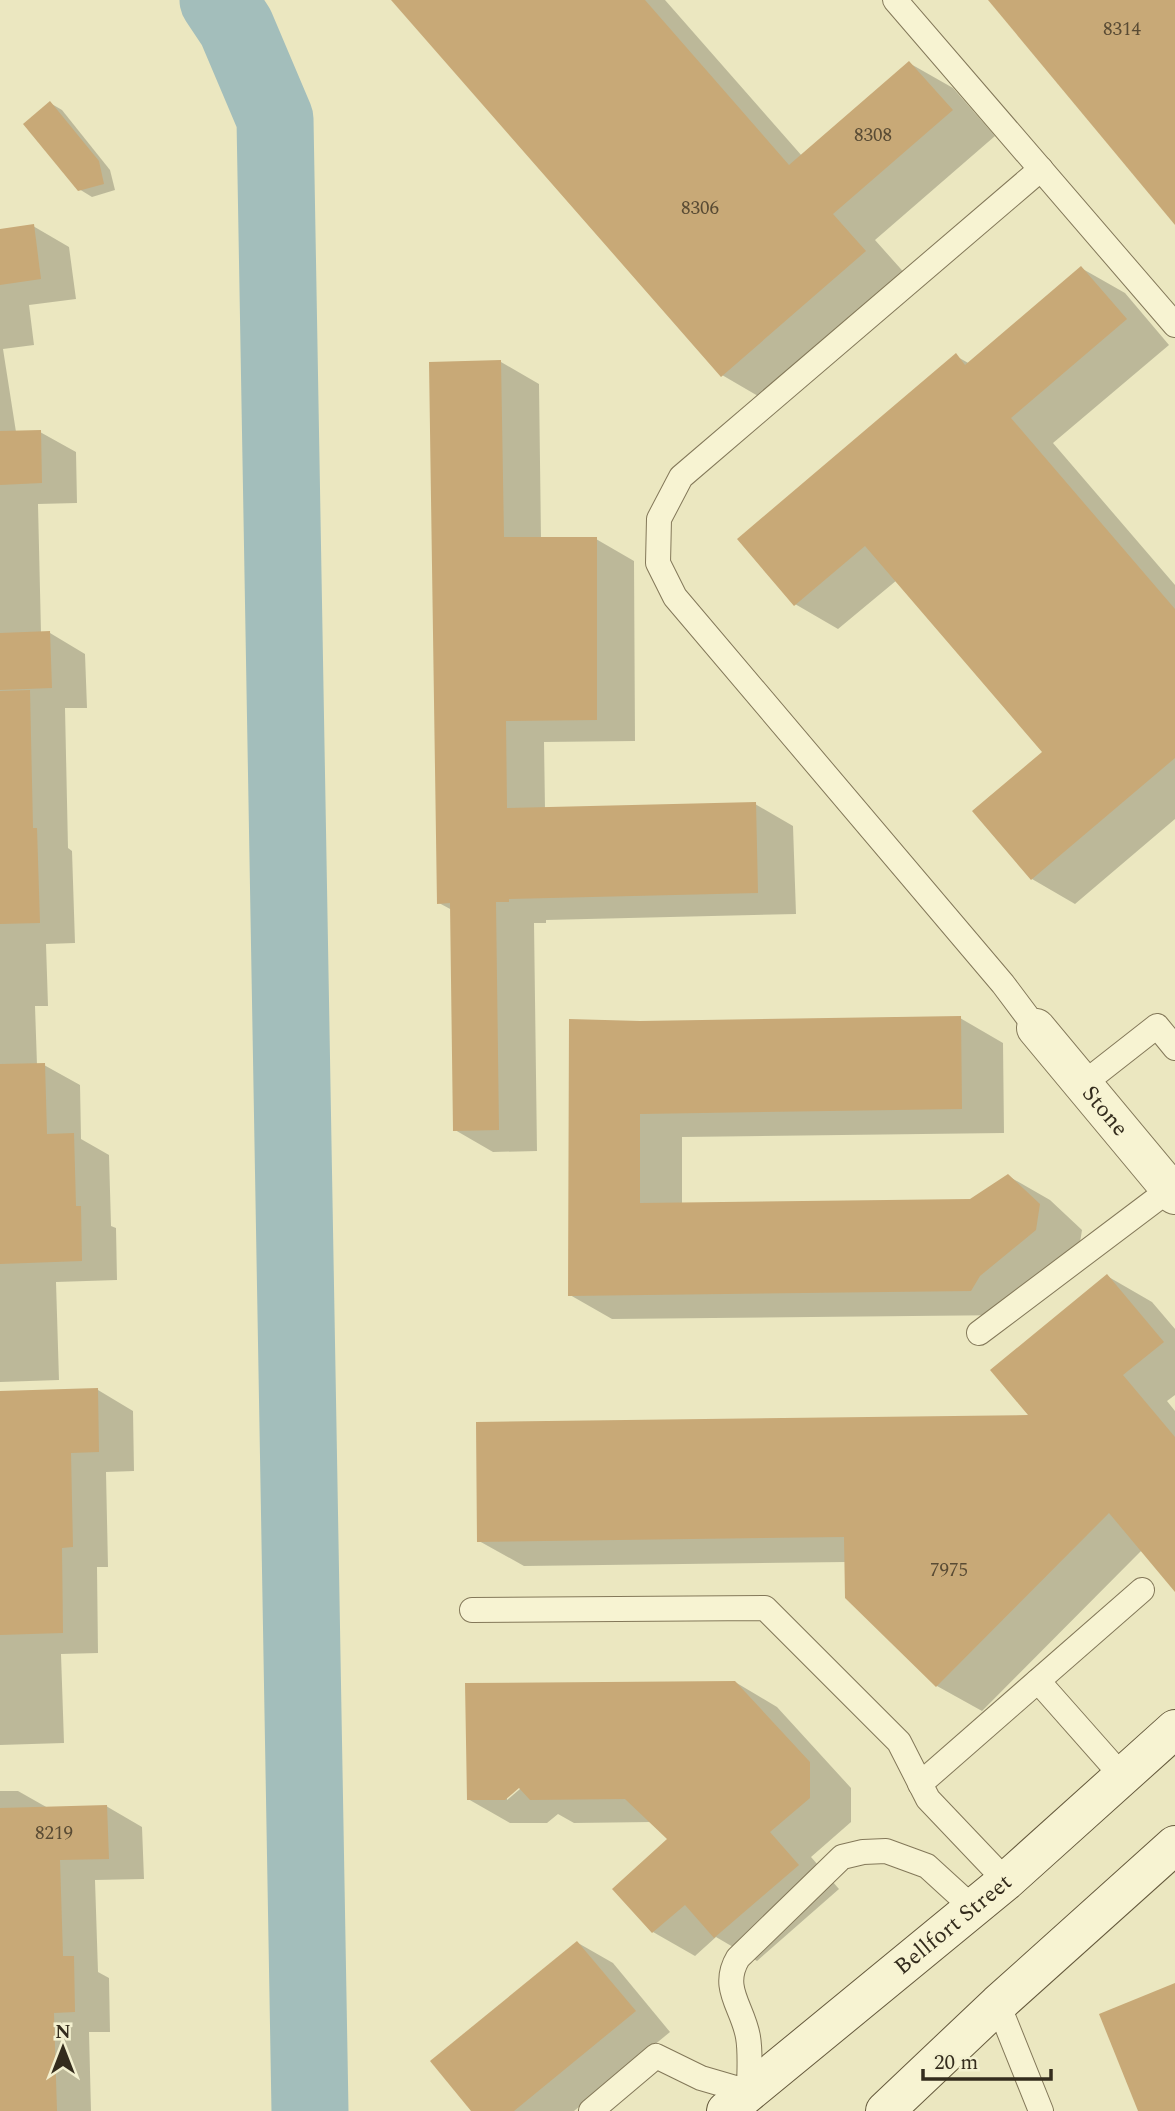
<svg xmlns="http://www.w3.org/2000/svg" width="1175" height="2111" font-family="Spectral,serif">
  <style>
    .shadow { fill: #0003; fill-rule: evenodd }
    .lines { fill: none; stroke-linecap: round; stroke-linejoin: round }
    .river { stroke: #a3bebb; stroke-width: 77 }
    .building { fill: #c8a977 }
    .service-casing { stroke: #837859; stroke-width: 26 }
    .minor-casing { stroke: #837859; stroke-width: 40 }
    .secondary-casing { stroke: #65593c; stroke-width: 40 }
    .service { stroke: #f7f3d2; stroke-width: 24 }
    .minor { stroke: #f7f3d2; stroke-width: 38 }
    .secondary { stroke: #f7f3d2; stroke-width: 38 }
    .labels { text-anchor: middle; dominant-baseline: central; stroke-width: 7; stroke-linejoin: round; paint-order: stroke }
    .number-label { font-size: 19px; fill: #594b34 }
    .street-label { font-size: 23px; fill: #342c1d; stroke: #f3f0cf }
  </style>
  <rect width="100%" height="100%" fill="#ebe7c0"/>
  <g class="shadow">
    <polygon points="393,0 665,0 802,156 909,63 953,88 995,136 875,240 908,277 765,400 722,375"/>
    <polygon points="50,103 62,110 110,170 115,190 92,197 79,189"/>
    <polygon points="33,226 69,247 76,299 29,305 34,345 3,349 16,432 40,432 76,452 77,503 38,504 41,633 50,633 85,654 87,708 65,708 68,848 72,851 75,943 46,944 48,1006 35,1006 37,1065 44,1065 80,1085 81,1139 109,1155 111,1226 116,1228 117,1280 56,1282 59,1380 0,1382 0,231"/>
    <polygon points="1081,268 1125,293 1169,345 1053,443 1175,585 1175,819 1075,904 1032,879 1045,752 897,580 838,629 795,604 956,356 970,364"/>
    <polygon points="501,362 539,384 541,539 596,539 634,561 635,741 544,742 545,809 755,804 793,826 796,914 546,920 546,923 534,923 537,1151 493,1152 455,1130 452,910 439,903"/>
    <polygon points="960,1018 1003,1043 1004,1133 682,1137 682,1204 971,1201 1008,1176 1050,1200 1082,1230 1078,1255 1014,1315 612,1319 570,1295 640,1023"/>
    <polygon points="1107,1276 1152,1302 1175,1329 1175,1395 1167,1401 1175,1411 1175,1589 1142,1550 982,1711 937,1686 847,1597 846,1562 524,1566 479,1541 1031,1417"/>
    <polygon points="98,1390 133,1411 134,1471 106,1472 108,1567 97,1567 98,1653 61,1654 64,1743 0,1745 0,1431"/>
    <path d="M735 1682 777 1707 851 1788V1822L811 1857 839 1889 757 1961 716 1937 695 1956 653 1932 670 1839 652 1822 574 1823 558 1814 547 1823H510L468 1799ZM525 1780 527 1783 507 1800V1795Z"/>
    <polygon points="0,1791 18,1791 48,1808 106,1806 142,1827 144,1879 95,1880 98,1972 109,1978 110,2032 89,2032 91,2111 0,2111"/>
    <polygon points="578,1943 613,1963 670,2032 574,2111 473,2111"/>
  </g>
  <g class="lines">
    <polyline class="river" points="218,0 236,27 275,119 310,2111"/>
  </g>
  <g class="building">
    <polygon points="391,0 645,0 789,165 909,61 953,110 833,214 866,251 721,377"/>
    <polygon points="988,0 1175,0 1175,225"/>
    <polygon points="50,101 99,161 104,184 78,191 23,124"/>
    <polygon points="34,224 41,279 0,285 0,229"/>
    <polygon points="1081,266 1127,319 1011,418 1175,609 1175,758 1031,880 972,811 1042,752 865,546 794,606 737,539 956,353 965,365"/>
    <polygon points="501,360 504,537 597,537 597,720 506,721 507,808 756,802 758,893 509,899 509,902 496,902 499,1130 453,1131 450,903 437,904 429,362"/>
    <polygon points="41,430 42,483 0,485 0,431"/>
    <polygon points="50,631 52,688 0,690 0,633"/>
    <polygon points="30,690 33,828 37,828 40,923 0,924 0,691"/>
    <polygon points="961,1016 962,1109 640,1114 640,1203 970,1199 1008,1174 1040,1204 1036,1230 980,1276 971,1291 568,1296 569,1019 640,1021"/>
    <polygon points="45,1063 47,1134 74,1133 76,1206 81,1206 82,1261 0,1264 0,1064"/>
    <polygon points="1107,1274 1164,1342 1123,1375 1175,1437 1175,1592 1109,1513 936,1687 845,1598 844,1537 477,1542 476,1422 1028,1415 990,1370"/>
    <polygon points="98,1388 99,1452 71,1453 73,1547 62,1548 63,1633 0,1635 0,1391"/>
    <polygon points="735,1681 810,1762 810,1798 770,1832 799,1865 714,1938 685,1905 652,1933 612,1889 667,1839 625,1799 530,1800 519,1788 505,1800 467,1800 465,1683"/>
    <polygon points="107,1805 109,1859 60,1860 63,1956 74,1956 75,2012 54,2013 57,2111 0,2111 0,1808"/>
    <polygon points="577,1941 636,2011 514,2111 471,2111 430,2061"/>
    <polygon points="1175,1983 1175,2111 1138,2111 1099,2014"/>
  </g>
  <g class="lines">
    <defs>
      <g id="service">
        <polyline points="895,0 1175,325"/>
        <polyline points="1036,1028 1003,984 675,597 658,563 659,519 681,477 1041,169"/>
        <polyline points="1083,1084 1157,1026 1175,1048"/>
        <polyline points="979,1333 1170,1189"/>
        <polyline points="472,1610 765,1608 899,1742 928,1799 1006,1881"/>
        <polyline points="1038,1681 1122,1776"/>
        <polyline points="920,1784 1142,1590"/>
        <polyline points="998,2004 1041,2111"/>
        <path d="M591 2111 656 2056 701 2078 749 2092C749 2075 751 2054 748 2037 743 2007 720 1988 738 1958L842 1857 863 1852 886 1851 927 1866 973 1908"/>
      </g>
      <g id="minor">
        <path id="s1" d="M1036 1028 1175 1195"/>
      </g>
      <g id="secondary">
        <path id="s2" d="M726 2111 1006 1881 1175 1729"/>
        <polyline points="885,2111 998,2004 1175,1845"/>
      </g>
    </defs>
    <use href="#service" class="service-casing"/>
    <use href="#minor" class="minor-casing"/>
    <use href="#secondary" class="secondary-casing"/>
    <use href="#service" class="service"/>
    <use href="#minor" class="minor"/>
    <use href="#secondary" class="secondary"/>
  </g>
  <g class="labels">
    <g class="number-label">
      <text x="1122" y="29">8314</text>
      <text x="873" y="135">8308</text>
      <text x="700" y="208">8306</text>
      <text x="949" y="1570">7975</text>
      <text x="54" y="1833">8219</text>
    </g>
    <g class="street-label">
      <text stroke="none"><textPath href="#s1" startOffset="108">Stone</textPath></text>
      <text stroke="none"><textPath href="#s2" startOffset="294">Bellfort Street</textPath></text>
    </g>
  </g>
  <g transform="translate(63 2048)" stroke="#f3f0cf" stroke-width="5" paint-order="stroke">
  <path d="M0-5L12 26L0 18L-12 26Z" fill="#342c1d"/>
  <text y="-10" font-size="19" font-weight="bold" text-anchor="middle" fill="#342c1d">N</text>
  </g>
  <path d="M923 2069v10h128v-10" fill="none" stroke="#342c1d" stroke-width="3.5"/>
  <text x="934" y="2069" font-size="21" fill="#342c1d" stroke="#f3f0cf" stroke-width="5" paint-order="stroke">20 m</text>
</svg>
